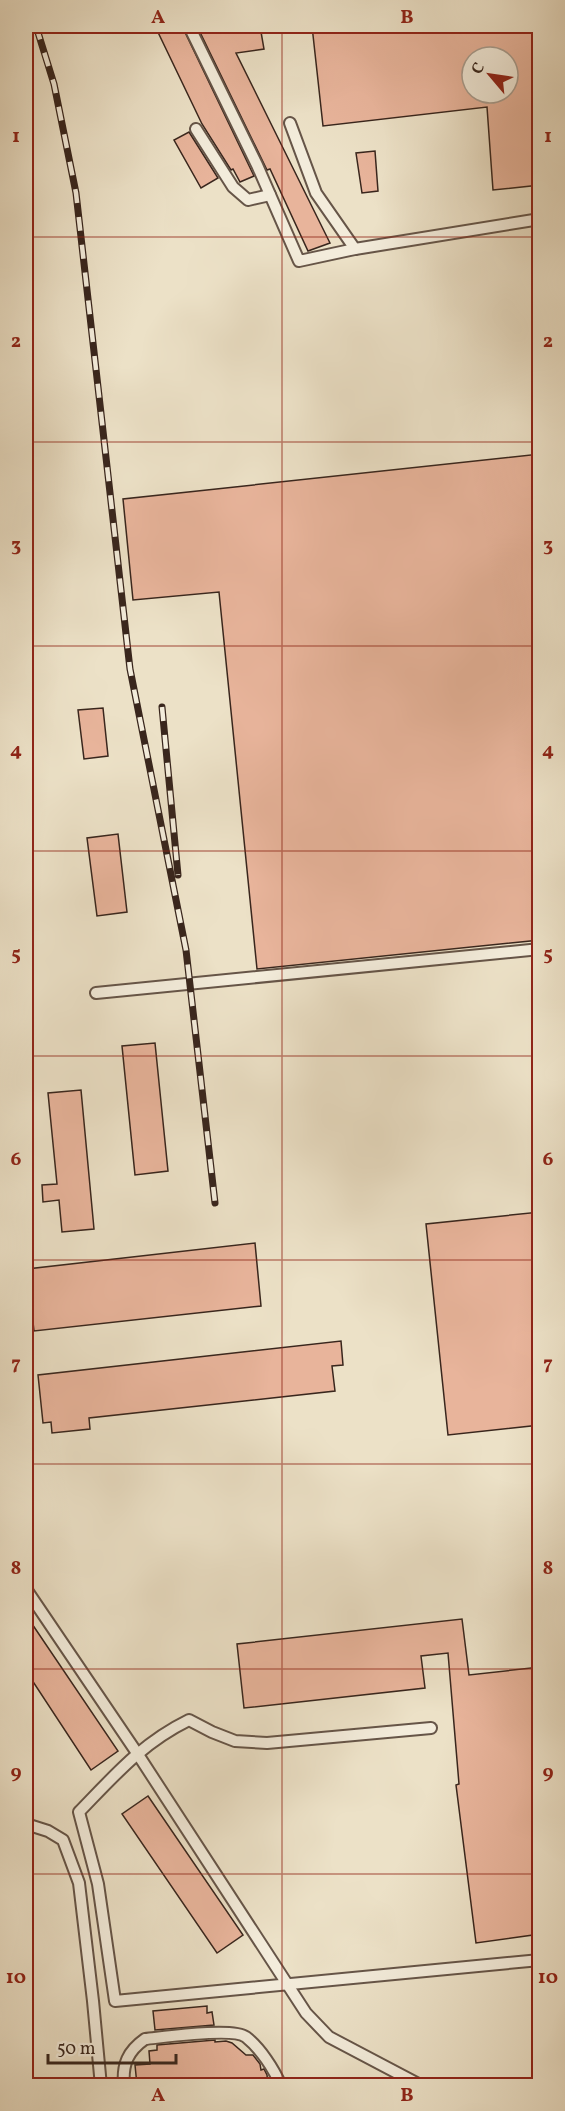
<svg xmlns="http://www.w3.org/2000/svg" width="565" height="2111" font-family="Vollkorn,serif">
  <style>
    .building { fill: #e8b49b; stroke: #39261d; stroke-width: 1.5; fill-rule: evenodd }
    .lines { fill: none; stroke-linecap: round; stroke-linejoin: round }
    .lane-casing { stroke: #665548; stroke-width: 14 }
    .lane { stroke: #f3ecdb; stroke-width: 10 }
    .rail-casing { stroke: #39261d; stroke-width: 7 }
    .rail { stroke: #f3ecdb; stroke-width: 4.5; stroke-dasharray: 14; stroke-linecap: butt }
    .grid { fill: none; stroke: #8f2418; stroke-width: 1.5; stroke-opacity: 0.55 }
    .neatline { fill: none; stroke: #8f2418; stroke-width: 2 }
    .grid-label { font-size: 20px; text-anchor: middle; font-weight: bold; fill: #8f2418 }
  </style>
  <rect width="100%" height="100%" fill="#ece1c7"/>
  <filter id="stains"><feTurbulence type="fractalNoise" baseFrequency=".00333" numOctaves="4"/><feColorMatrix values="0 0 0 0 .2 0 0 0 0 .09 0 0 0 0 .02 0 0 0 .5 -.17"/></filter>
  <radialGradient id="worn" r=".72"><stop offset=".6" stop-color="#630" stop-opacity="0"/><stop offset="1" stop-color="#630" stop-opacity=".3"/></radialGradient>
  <g class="building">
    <polygon points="155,26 182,26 254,176 240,182 233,169 231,170 202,124"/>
    <polygon points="197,26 260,26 264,49 236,53 330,243 308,251 270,169 267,170"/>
    <path d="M312 26H540V185L493 190 487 107 323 126ZM472 57H508V93H472Z"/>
    <polygon points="189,132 218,178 201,188 174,140"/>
    <polygon points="375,151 378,191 362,193 356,153"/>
    <polygon points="540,454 540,940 257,969 219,592 133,600 123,499"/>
    <polygon points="103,708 108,756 84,759 78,710"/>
    <polygon points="118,834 127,912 97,916 87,838"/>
    <polygon points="155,1043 168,1171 135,1175 122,1046"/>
    <polygon points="81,1090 94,1229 62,1232 59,1200 43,1202 42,1185 57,1184 48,1093"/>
    <polygon points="540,1212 540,1425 448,1435 426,1224"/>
    <polygon points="255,1243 261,1306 34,1331 27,1269"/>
    <polygon points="341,1341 343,1365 332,1366 335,1391 89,1418 90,1429 52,1433 51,1422 43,1423 38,1375"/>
    <polygon points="26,1615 118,1751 91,1770 26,1671"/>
    <polygon points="462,1619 469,1675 540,1667 540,1934 476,1943 456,1785 459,1784 448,1653 421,1656 425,1688 244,1708 237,1644"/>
    <polygon points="148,1796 243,1935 217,1953 122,1814"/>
    <polygon points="207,2006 207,2013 212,2012 214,2025 155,2030 153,2011"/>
    <polygon points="215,2040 215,2042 226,2041 232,2043 246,2055 253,2055 260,2064 261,2070 264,2069 267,2075 268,2085 137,2085 135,2065 150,2064 149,2051 157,2050 157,2045"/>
  </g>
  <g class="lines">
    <defs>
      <g id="lane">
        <polyline points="189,26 257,165 299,261 355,249 540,219"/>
        <polyline points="290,123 316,193 355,249"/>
        <polyline points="196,129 233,187 248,200 270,195"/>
        <polyline points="96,993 540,949"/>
        <polyline points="26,1589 137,1753 306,2013 329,2037 422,2086"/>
        <path d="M431 1728 267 1743 235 1741 212 1732 189 1720C142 1743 115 1775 79 1812L98 1884 115 2001 540 1960"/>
        <polyline points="26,1824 48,1831 63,1840 79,1883 93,2001 101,2086"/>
        <path d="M124 2086C122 2064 128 2051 145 2039 165 2037 233 2027 246 2037 260 2048 274 2069 281 2086"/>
      </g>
    </defs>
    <use href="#lane" class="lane-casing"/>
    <use href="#lane" class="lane"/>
    <defs>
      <g id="rail">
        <polyline points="36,26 54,84 76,193 130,669 186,950 215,1203"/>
        <polyline points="162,707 178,875"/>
      </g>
    </defs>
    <use href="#rail" class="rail-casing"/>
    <use href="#rail" class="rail"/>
  </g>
  <path class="grid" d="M282 26V2086M26 237H540M26 442H540M26 646H540M26 851H540M26 1056H540M26 1260H540M26 1464H540M26 1669H540M26 1874H540"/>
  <rect width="565" height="2111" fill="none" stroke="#ece1c7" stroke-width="66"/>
  <g transform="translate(490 75) rotate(299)"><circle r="28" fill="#f3ecdb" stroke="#a99d8f" stroke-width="1.5"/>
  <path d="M0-4.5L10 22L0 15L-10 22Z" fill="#8f2418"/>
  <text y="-9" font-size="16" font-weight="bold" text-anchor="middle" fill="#39261d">С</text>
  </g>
  <path d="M48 2054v9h128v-9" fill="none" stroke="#39261d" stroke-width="3"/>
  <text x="57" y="2054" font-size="18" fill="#39261d" stroke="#f3ecdb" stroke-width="4.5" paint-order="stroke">50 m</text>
  <rect x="33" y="33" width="499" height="2045" class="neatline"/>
  <g class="grid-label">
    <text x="158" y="23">A</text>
    <text x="407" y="23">B</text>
    <text x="16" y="142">1</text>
    <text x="548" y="142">1</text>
    <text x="16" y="347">2</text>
    <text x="548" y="347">2</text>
    <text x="16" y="551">3</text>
    <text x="548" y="551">3</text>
    <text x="16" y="756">4</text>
    <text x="548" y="756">4</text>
    <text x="16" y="960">5</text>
    <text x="548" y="960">5</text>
    <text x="16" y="1165">6</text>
    <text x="548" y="1165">6</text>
    <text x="16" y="1369">7</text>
    <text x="548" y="1369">7</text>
    <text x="16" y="1574">8</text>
    <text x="548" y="1574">8</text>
    <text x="16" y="1778">9</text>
    <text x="548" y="1778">9</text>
    <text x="16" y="1983">10</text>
    <text x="548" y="1983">10</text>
    <text x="158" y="2101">A</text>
    <text x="407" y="2101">B</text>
  </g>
  <rect width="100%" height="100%" filter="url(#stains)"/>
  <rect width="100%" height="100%" fill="url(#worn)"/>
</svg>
